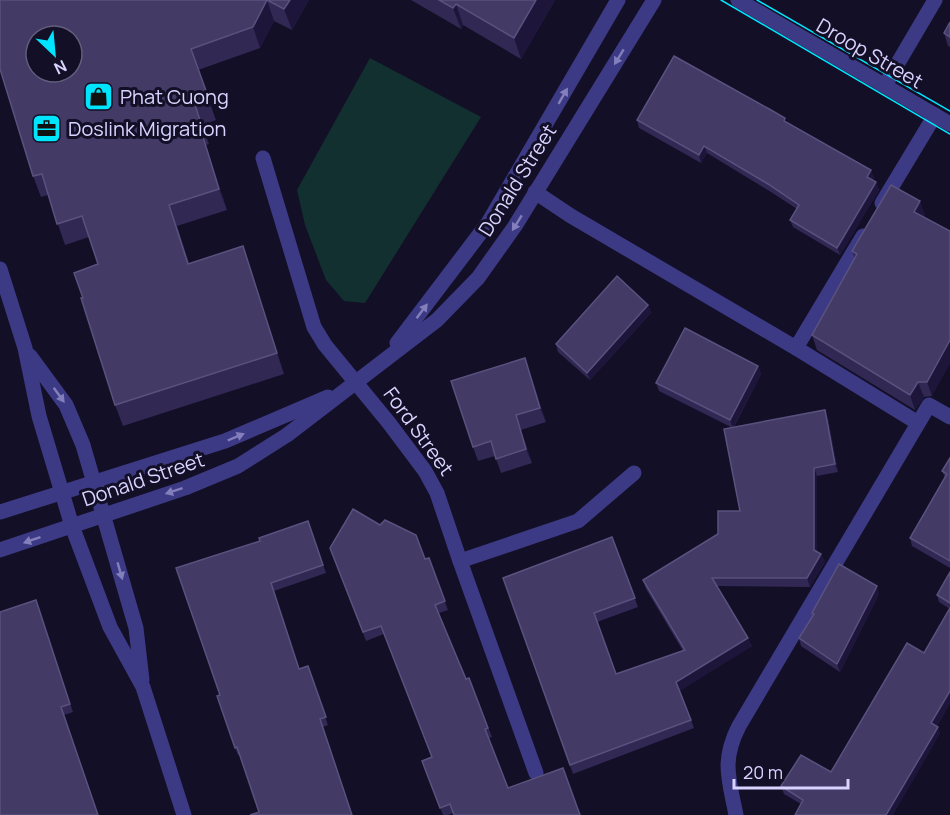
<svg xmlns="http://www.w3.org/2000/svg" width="950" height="815" font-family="Manrope,sans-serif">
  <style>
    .green { fill: #12302f }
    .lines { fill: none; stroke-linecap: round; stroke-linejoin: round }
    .minor { stroke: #3d3a85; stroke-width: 15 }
    .tram { stroke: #00e5ff; stroke-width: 1.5 }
    .wall { fill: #312854 }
    .shaded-wall { fill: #1d163a }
    .building { fill: #433a66; stroke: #5a527e; stroke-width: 1.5; fill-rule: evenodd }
    .oneway { fill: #837fbc }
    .labels { text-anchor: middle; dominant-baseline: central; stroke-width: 6; stroke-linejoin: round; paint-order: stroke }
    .street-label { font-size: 20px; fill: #d9d4ff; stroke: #130f26 }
    .poi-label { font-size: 20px; fill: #d9d4ff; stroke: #130f26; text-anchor: start }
  </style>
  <rect width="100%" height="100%" fill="#130f26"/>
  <polygon class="green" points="370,58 481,117 365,303 344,301 326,280 305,225 297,190"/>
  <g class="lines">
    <g class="minor">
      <polyline points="738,0 950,124"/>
      <polyline points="885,85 935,0"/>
      <polyline points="263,158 314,327 325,345 389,423 425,471 437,493 460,561 536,773"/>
      <polyline points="535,192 571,216 796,348 918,423"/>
      <polyline points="882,203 935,115"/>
      <polyline points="0,269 25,348 39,416 72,526 110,627 143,687 184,815"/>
      <polyline points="397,343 488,223 618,0"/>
      <polyline points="796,348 863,236"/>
      <polyline points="30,356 66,405 83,445 136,628 142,680"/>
      <polyline points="0,512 225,441 328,397"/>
      <polyline points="0,550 185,488 238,466 287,435 437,320 478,278 515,226 654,0"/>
      <polyline points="460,561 578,521 634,473"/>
      <path d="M736 815C729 779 721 761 739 726L929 405 950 417"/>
    </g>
    <g class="tram">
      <polyline points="721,0 950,134"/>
      <polyline points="757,0 950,111"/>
    </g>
  </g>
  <g class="wall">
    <polygon points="0,0 309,0 292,30 274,21 260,48 198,70 216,120 203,125 209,144 206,145 227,210 177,226 189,263 250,267 284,374 123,426 115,405 83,298 98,264 89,237 65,245 48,195 41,197 33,176"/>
    <polygon points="411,0 555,0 521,59 463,25 461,29"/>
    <polygon points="950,22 950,47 948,46 944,33"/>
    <polygon points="637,120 787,122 871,170 874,178 872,180 876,182 879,190 840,255 793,227 790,220 797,209 771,192 707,153 701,163 639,128"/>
    <polygon points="925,215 924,217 932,396 924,397 915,410 817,350 812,335 855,259 852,251"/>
    <polygon points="648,305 651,313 590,380 558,352 556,344"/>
    <polygon points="758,366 761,374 734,427 828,418 838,472 817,476 817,551 821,554 825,562 810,587 717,586 752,646 680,690 694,728 573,774 503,578 612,537 638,607 597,622 616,674 683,651 646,589 643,580 718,534 740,511 731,427 659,391 656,383"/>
    <polygon points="530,373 546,422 521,430 532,463 501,473 495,456 478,461 473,447"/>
    <polygon points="950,458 950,568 912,546 910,538 945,478 942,471"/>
    <polygon points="308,521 326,573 274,591 299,669 308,666 328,725 323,727 259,812 240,755 238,755 235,748 220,695 260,541"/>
    <polygon points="330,548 425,559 429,558 448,610 439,613 466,679 469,678 492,737 488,738 453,813 448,815 443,815 422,761 432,757 384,634 366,641"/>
    <polygon points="950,572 950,703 937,726 940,734 801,804 784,794 781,786 831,772 924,653 950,609 939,602 937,595"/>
    <polygon points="879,594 840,672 801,646 799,638 813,615 812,613"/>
    <polygon points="36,600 73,712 64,715 0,815"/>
  </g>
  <g class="shaded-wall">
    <polygon points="267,0 274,21 260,48 253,27"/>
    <polygon points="290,0 309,0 292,30 284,9"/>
    <polygon points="536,0 555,0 521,59 514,38"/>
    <polygon points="456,4 463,25 461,29 453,8"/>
    <polygon points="195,105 203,125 209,144 201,123"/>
    <polygon points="199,124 206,145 227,210 219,189"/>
    <polygon points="704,146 707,153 701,163 699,155"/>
    <polygon points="871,170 874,178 870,185 867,177"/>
    <polygon points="876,182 879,190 840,255 837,248"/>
    <polygon points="920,201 925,215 919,226 914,212"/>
    <polygon points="243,246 250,267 284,374 277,353"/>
    <polygon points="648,305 651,313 590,380 587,373"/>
    <polygon points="950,340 950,364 932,396 927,382"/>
    <polygon points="525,358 530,373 546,422 540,408"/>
    <polygon points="758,366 761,374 733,428 730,420"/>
    <polygon points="918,382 924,397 915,410 910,395"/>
    <polygon points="825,410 828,418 838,472 835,464"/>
    <polygon points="516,415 532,463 526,449"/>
    <polygon points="814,468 817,476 817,558 814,550"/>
    <polygon points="821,554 825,562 810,587 807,578"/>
    <polygon points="877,586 879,594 840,672 837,664"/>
    <polygon points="748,638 752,646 680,691 676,682"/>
    <polygon points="950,691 950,703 934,731 931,723"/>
    <polygon points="938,727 940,734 893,815 886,815"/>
  </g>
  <g class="building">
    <path d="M0 0H290L284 9 267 0 253 27 191 49 209 99 195 105 201 123 199 124 219 189 169 205 188 264 243 246 277 353 115 405 81 298H83L74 273 98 264 82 216 57 224 42 174 33 176 0 69ZM36 36H72V72H36Z"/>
    <polygon points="439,0 536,0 514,38 456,4 453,8"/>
    <polygon points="950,22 950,37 944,33"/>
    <polygon points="674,56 771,110 785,118 784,121 871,170 867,177 876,182 837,248 790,220 799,205 768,184 704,146 699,155 637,120"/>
    <polygon points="891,185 920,201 914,212 950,231 950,340 927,382 918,382 910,395 812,335 857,254 852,251"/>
    <polygon points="617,276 648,305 587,373 556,344"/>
    <polygon points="685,328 758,366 730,420 656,383"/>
    <polygon points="525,358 540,408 516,415 526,449 496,459 491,441 473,447 451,381"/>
    <polygon points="825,410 835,464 814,468 814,550 821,554 807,578 712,578 748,638 676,682 691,720 570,765 503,578 612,537 635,598 594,613 616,674 685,650 643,580 718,534 718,511 740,511 724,429"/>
    <polygon points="950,458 950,561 910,538 947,474 942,471"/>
    <polygon points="353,509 380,525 385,520 416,535 425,559 429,558 445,601 435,605 466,679 469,678 488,728 485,729 508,788 563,768 580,815 454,815 450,804 440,808 422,761 432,757 381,626 363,632 330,548"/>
    <polygon points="308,521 323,565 271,583 299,669 308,666 326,717 320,719 352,815 250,815 259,812 237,747 235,748 217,696 220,695 176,568 260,541 259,538"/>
    <polygon points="839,564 877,586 837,664 799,638 814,614 812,613"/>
    <polygon points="950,572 950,603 937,595"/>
    <polygon points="36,600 70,704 61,707 98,815 0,815 0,612"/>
    <polygon points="950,608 950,691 931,723 938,727 886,815 795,815 803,800 781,786 801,755 831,772 907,643 924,653"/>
  </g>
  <defs><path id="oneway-solid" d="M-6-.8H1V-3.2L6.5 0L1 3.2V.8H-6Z" transform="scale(1.5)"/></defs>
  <g class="oneway">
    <use href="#oneway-solid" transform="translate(619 57) rotate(121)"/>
    <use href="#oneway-solid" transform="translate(563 96) rotate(-60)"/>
    <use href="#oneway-solid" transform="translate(517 223) rotate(122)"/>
    <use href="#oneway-solid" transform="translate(422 311) rotate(-53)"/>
    <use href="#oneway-solid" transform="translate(59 395) rotate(54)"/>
    <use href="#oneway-solid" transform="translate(236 437) rotate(-23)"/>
    <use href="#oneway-solid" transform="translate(174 491) rotate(162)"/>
    <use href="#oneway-solid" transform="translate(32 540) rotate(161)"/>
    <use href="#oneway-solid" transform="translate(120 571) rotate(74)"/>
  </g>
  <defs>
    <symbol id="shop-square" viewBox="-11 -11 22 22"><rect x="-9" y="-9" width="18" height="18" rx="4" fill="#00e5ff" stroke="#130f26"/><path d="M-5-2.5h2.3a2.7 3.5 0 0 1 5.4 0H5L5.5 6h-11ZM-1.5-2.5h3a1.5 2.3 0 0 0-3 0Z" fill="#111"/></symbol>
    <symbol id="office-square" viewBox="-11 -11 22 22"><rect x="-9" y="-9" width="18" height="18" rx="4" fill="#00e5ff" stroke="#130f26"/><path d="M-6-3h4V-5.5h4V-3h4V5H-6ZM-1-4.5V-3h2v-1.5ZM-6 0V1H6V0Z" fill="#111"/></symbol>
  </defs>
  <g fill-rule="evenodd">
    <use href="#shop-square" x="82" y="80" width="33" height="33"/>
    <use href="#office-square" x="30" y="112" width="33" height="33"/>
  </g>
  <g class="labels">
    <g class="street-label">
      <text transform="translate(870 53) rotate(30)">Droop Street</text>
      <text transform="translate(517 180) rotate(-58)">Donald Street</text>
      <text transform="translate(419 431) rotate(54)">Ford Street</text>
      <text transform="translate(143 479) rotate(-19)">Donald Street</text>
    </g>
    <g class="poi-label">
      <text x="120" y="96">Phat Cuong</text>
      <text x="68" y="128">Doslink Migration</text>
    </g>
  </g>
  <g transform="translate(54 54) rotate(154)"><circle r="28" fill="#130f26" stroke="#625e7d" stroke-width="1.5"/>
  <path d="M0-4.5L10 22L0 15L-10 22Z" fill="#00e5ff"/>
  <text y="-9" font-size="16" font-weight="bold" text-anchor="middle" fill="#d9d4ff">N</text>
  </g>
  <path d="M734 779v9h114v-9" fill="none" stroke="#d9d4ff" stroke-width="3"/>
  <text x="743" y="779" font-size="18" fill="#d9d4ff" stroke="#130f26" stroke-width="4.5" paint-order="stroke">20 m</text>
</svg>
